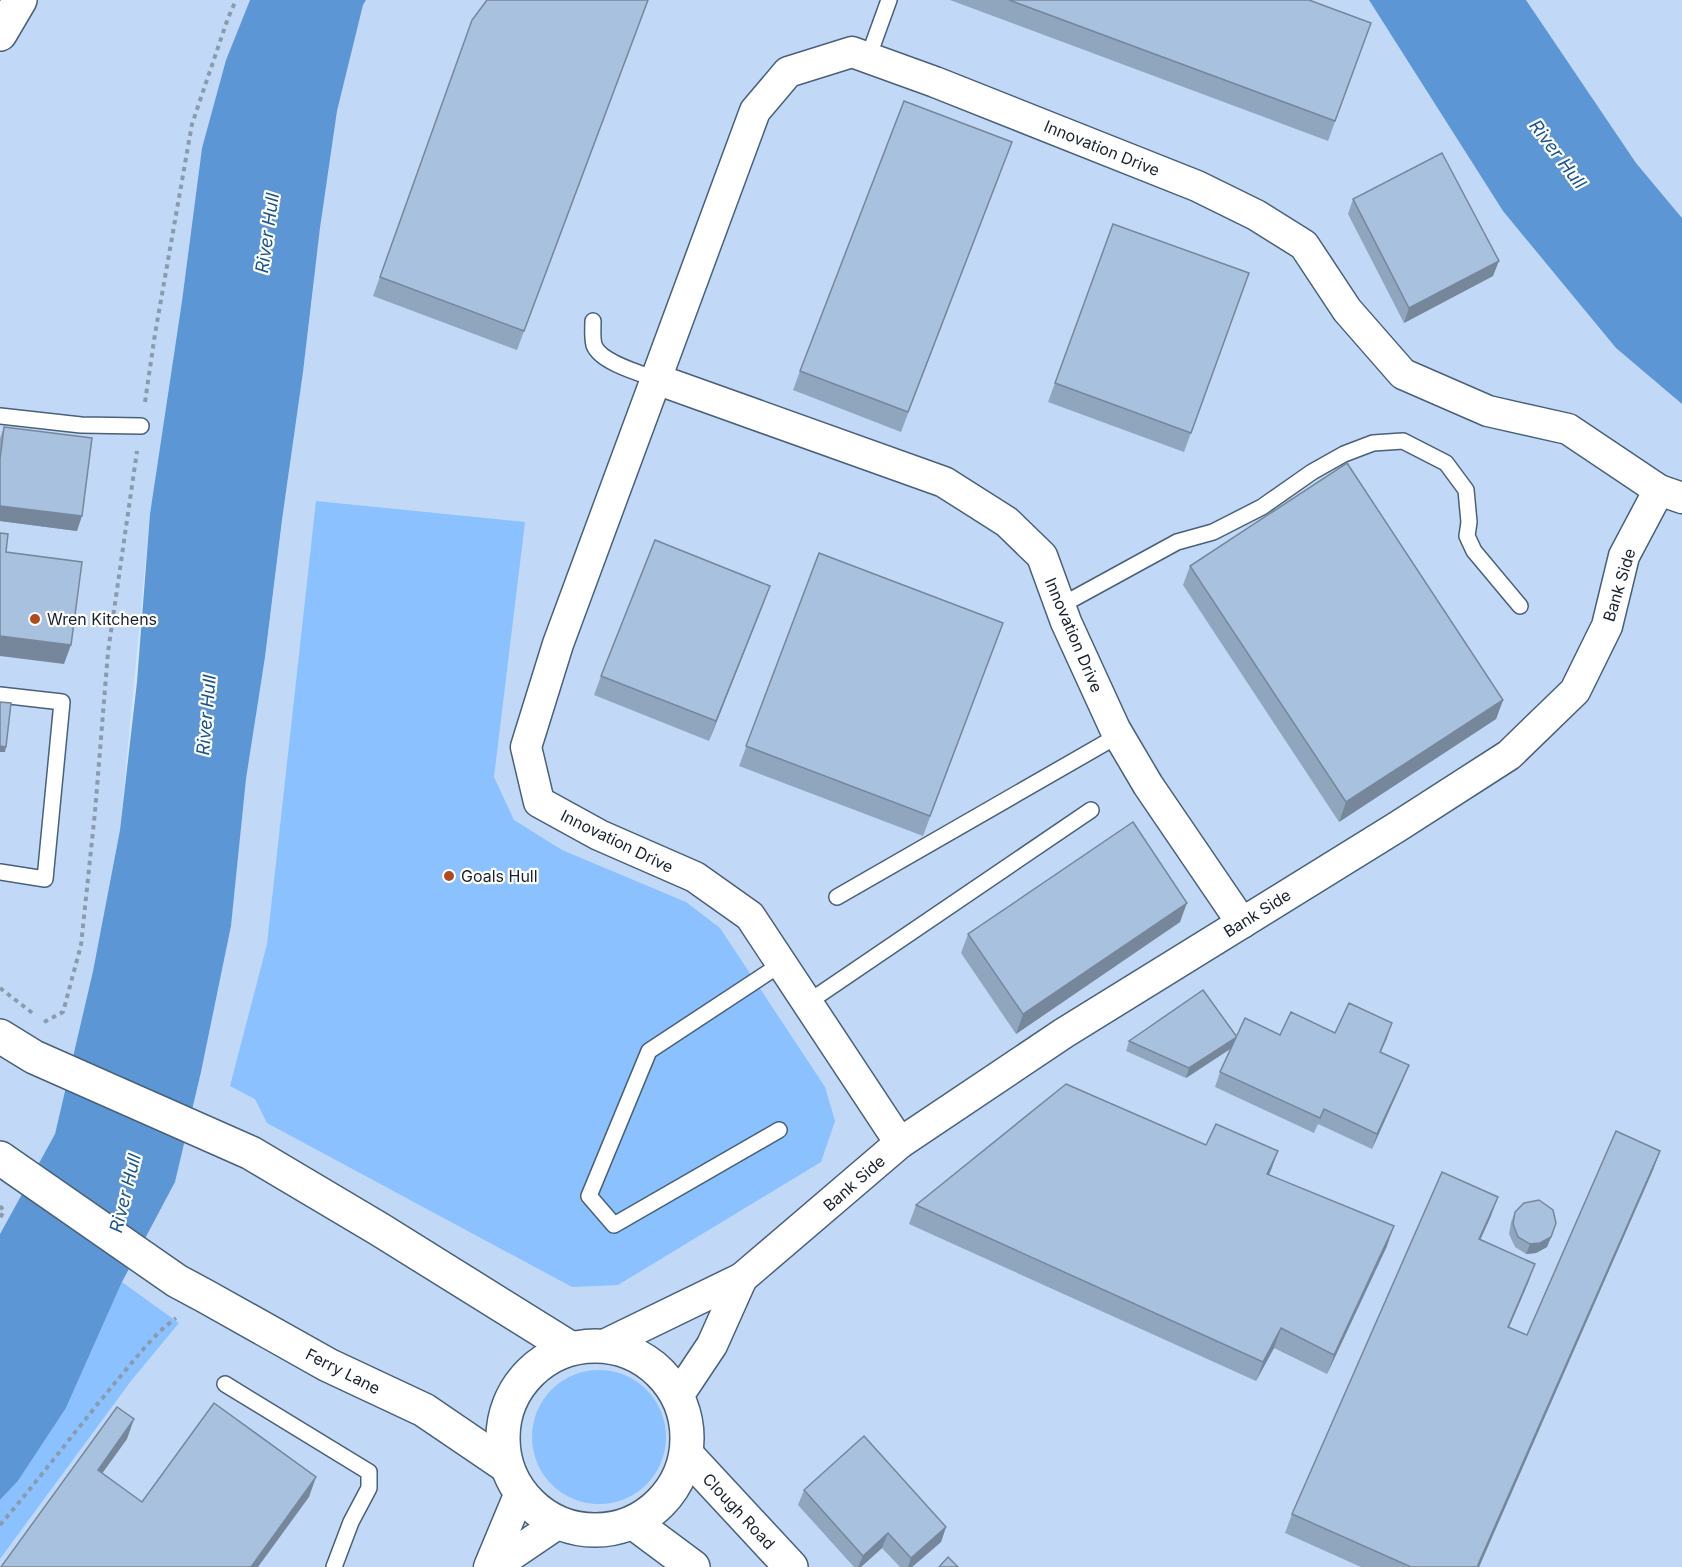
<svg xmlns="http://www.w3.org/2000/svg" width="1682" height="1567" font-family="Inter,sans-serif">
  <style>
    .built { fill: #c1d9f6 }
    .green { fill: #8ac1fe }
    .water { fill: #5d96d5 }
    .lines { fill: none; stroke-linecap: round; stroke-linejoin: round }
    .service-casing { stroke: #496079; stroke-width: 18 }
    .minor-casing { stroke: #496079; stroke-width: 33 }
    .primary-casing { stroke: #496079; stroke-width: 36 }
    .trunk-casing { stroke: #496079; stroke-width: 36 }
    .path { stroke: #8a9bae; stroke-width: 4; stroke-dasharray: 4.5 4.5; stroke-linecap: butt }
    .service { stroke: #fff; stroke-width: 15 }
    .minor { stroke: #fff; stroke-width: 30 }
    .primary { stroke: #fff; stroke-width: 33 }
    .trunk { stroke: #fff; stroke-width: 33 }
    .wall { fill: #90a6bf }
    .shaded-wall { fill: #76879b }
    .building { fill: #a8c1de; stroke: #76879b; stroke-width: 1.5 }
    .poi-dot { fill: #b14b1e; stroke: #fff; stroke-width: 2 }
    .labels { text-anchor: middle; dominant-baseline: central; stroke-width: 4.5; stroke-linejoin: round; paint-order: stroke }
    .street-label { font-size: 16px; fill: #18222d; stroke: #fff }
    .poi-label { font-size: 16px; fill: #18222d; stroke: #fff; text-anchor: start }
    .water-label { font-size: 18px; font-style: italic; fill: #18548e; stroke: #fff }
  </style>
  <rect width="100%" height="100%" fill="#d2e7ff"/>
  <g class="built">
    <polygon points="0,0 250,0 226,60 202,148 182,301 150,514 120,830 93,970 55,1134 0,1234"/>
    <polygon points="366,0 1369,0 1421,81 1616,348 1682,404 1682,1567 0,1567 0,1559 131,1381 179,1323 122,1282 175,1182 201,1072 231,926 246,779 265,657 282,520 303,372 320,228 337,111 363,5"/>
    <polygon points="1526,0 1682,0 1682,218 1636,163"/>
  </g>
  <g class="green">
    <polygon points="316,501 525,522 494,777 514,820 562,850 686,902 720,928 825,1087 835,1121 821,1162 618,1285 572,1287 267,1123 255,1099 230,1086 267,944"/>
    <polygon points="122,1282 179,1323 131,1381 0,1559 0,1500 18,1481 66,1408"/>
    <circle cx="599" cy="1437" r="67"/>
  </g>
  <g class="water">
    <polygon points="250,0 366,0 363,5 337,111 320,228 303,372 282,520 265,657 246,779 231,926 201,1072 175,1182 122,1282 66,1408 18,1481 0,1500 0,1234 55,1134 93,971 120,830 137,682 150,514 182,301 202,148 226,60"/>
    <polygon points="1369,0 1526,0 1636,163 1682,218 1682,404 1616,348 1503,211"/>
  </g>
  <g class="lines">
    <defs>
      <g id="service">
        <polyline points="868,58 889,0"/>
        <path d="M593 321C593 329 592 337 594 345 600 362 639 373 656 379"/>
        <polyline points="0,416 81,425 141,426"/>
        <polyline points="1060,606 1177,542 1213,532 1262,507 1312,472 1344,454 1373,443 1403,441 1446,463 1466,490 1469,522 1467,536 1474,551 1520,606"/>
        <polyline points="0,695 62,702 45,879 0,872"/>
        <polyline points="837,897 1119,735"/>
        <polyline points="807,1003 1091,810"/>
        <polyline points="779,1130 614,1225 589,1196 649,1051 781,964"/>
        <polyline points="225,1384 369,1472 369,1488 351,1522 334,1567"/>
      </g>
      <g id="minor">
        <polyline points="656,379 558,644 526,747 539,802 599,835 695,877 750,916 900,1143"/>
        <polyline points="1242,923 1148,785 1115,729 1066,622 1042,556 1007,522 944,482 656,379 755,111 788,72 852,52 935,82 1197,186 1256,215 1304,245 1347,310 1403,374 1488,411 1568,429 1659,490"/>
        <polyline points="604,1345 742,1278 900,1143 1064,1033 1397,827 1509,755 1575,691 1607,626 1624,556 1659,490 1682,498"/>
        <polyline points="678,1396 712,1345 742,1278"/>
        <polyline points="489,1567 519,1495"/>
        <polyline points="494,1567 557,1524"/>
      </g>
      <g id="primary">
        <polyline points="0,1036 34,1057 251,1153 379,1229 570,1348"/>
        <polyline points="0,1158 177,1281 205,1296 328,1365 424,1410 505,1465"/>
        <circle cx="595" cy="1438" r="92"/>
        <polyline points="687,1455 791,1567"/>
        <polyline points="634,1523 693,1567"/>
      </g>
      <polyline id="trunk" points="0,34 20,0"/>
    </defs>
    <use href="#service" class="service-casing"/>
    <use href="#minor" class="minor-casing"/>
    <use href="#primary" class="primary-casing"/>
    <use href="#trunk" class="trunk-casing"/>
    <g class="path">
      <polyline points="145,402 155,334 192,124 228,18 236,0"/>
      <polyline points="0,988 35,1015"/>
      <polyline points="44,1022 63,1012 81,945 95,812 108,652 137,451"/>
      <polyline points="0,1206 4,1211 0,1218"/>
      <path d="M0 1525C41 1477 79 1426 119 1378 137 1357 154 1334 176 1318"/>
    </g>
    <use href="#service" class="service"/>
    <use href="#minor" class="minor"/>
    <use href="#primary" class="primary"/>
    <use href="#trunk" class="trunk"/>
  </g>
  <g class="wall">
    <polygon points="648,0 517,350 373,296 472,20"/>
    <polygon points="950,0 1309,0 1371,23 1328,141"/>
    <polygon points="1012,142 901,432 793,390 800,371"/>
    <polygon points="1353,199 1493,276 1404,323 1348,214"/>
    <polygon points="1113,224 1249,273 1184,452 1048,402"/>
    <polygon points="4,427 77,531 0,521 0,438"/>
    <polygon points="819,553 1003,623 923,836 739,766"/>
    <polygon points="1190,566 1503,700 1496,719 1339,822 1183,585"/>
    <polygon points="763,605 709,741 594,695 601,676"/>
    <polygon points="1180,922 1016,1034 961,953 968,934"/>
    <polygon points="1335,1033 1387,1038 1381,1052 1403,1080 1372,1149 1318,1124 1314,1133 1215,1087 1220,1072 1232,1048 1186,1078 1126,1051 1129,1041"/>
    <polygon points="1206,1145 1278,1151 1269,1175 1387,1246 1327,1374 1274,1348 1256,1381 909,1224 916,1205"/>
    <polygon points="1660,1151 1653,1170 1479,1567 1361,1567 1285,1533 1292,1514 1491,1216 1480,1240 1535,1264 1528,1283 1509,1327 1527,1335"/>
    <polygon points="1515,1212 1547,1247 1536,1253 1526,1254 1515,1247 1509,1234 1511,1222"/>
    <polygon points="804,1490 946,1527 941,1542 912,1567 900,1567 882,1548 861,1567 854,1567 798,1505"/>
  </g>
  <g class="shaded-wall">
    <polygon points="1499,261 1493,276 1404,323 1409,308"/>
    <polygon points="0,506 82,516 77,531 0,521"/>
    <polygon points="770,586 763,605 709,741 716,721"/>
    <polygon points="0,636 71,645 64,664 0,656"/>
    <polygon points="1503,700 1496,719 1339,822 1346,802"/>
    <polygon points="0,746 6,747 5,752 0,752"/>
    <polygon points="1187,903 1180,922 1016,1034 1023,1014"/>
    <polygon points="1392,1023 1387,1038 1374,1066 1380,1052"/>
    <polygon points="1237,1037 1233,1047 1186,1078 1189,1068"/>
    <polygon points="1409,1065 1403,1080 1372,1149 1377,1134"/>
    <polygon points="1278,1151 1271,1170 1260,1194 1267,1174"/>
    <polygon points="1660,1151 1653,1170 1479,1567 1477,1567"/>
    <polygon points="1498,1197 1491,1216 1472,1258 1479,1239"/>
    <polygon points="1394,1226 1387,1246 1327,1374 1334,1355"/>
    <polygon points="1553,1233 1547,1247 1536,1253 1526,1254 1530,1244"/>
    <polygon points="1535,1264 1528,1283 1501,1346 1508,1327"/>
    <polygon points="1281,1328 1274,1348 1256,1381 1263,1362"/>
    <polygon points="134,1419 127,1439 91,1489 98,1470"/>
    <polygon points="316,1477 309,1497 258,1567 251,1567"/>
    <polygon points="946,1527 941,1542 912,1567 908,1567 911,1558"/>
    <polygon points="888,1533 882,1548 861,1567 858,1567 863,1556"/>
  </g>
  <g class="building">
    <polygon points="487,0 648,0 524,331 380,277 472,20"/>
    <polygon points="1009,0 1309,0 1371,23 1335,121"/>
    <polygon points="904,101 1012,142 908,412 800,371"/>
    <polygon points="1442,153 1499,261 1409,308 1353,199"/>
    <polygon points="1113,224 1249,273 1191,433 1055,383"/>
    <polygon points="4,427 92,438 82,516 0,506 0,459"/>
    <polygon points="1347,463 1503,700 1346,802 1190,566"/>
    <polygon points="0,533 8,534 6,552 82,562 71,645 0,636"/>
    <polygon points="655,540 770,586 716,721 601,676"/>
    <polygon points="819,553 1003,623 930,816 746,746"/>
    <polygon points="0,702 11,703 6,747 0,746"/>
    <polygon points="1133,822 1187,903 1023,1014 968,934"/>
    <polygon points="1203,990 1237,1037 1189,1068 1129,1041"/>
    <polygon points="1349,1003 1392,1023 1380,1052 1409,1065 1377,1134 1324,1109 1320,1118 1220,1072 1245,1018 1280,1035 1291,1012 1335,1033"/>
    <polygon points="1066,1084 1206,1145 1216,1124 1278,1151 1267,1174 1394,1226 1334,1355 1281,1328 1263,1362 916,1205"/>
    <polygon points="1616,1131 1660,1151 1477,1567 1411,1567 1292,1514 1442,1172 1498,1197 1479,1239 1535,1264 1508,1327 1527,1335"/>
    <polygon points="1539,1200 1553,1210 1556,1223 1551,1237 1540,1243 1530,1244 1518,1237 1513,1224 1515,1212 1524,1203"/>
    <polygon points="214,1403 316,1477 251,1567 1,1567 117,1407 134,1419 98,1470 142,1502"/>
    <polygon points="864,1436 946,1527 911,1558 888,1533 863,1556 804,1490"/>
    <polygon points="948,1557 958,1567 939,1567"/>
  </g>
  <g class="poi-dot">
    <circle cx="35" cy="619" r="6"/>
    <circle cx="449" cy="876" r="6"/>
  </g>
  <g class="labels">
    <g class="street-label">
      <text transform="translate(1102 148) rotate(22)">Innovation Drive</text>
      <text transform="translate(1619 585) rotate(-73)">Bank Side</text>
      <text transform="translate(1074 635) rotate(67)">Innovation Drive</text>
      <text transform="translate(617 841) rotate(26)">Innovation Drive</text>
      <text transform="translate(1257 913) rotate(-32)">Bank Side</text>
      <text transform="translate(854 1183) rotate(-41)">Bank Side</text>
      <text transform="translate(343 1371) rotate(27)">Ferry Lane</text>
      <text transform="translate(739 1511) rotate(47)">Clough Road</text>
    </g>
    <g class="poi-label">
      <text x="47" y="619">Wren Kitchens</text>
      <text x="461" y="876">Goals Hull</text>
    </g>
    <g class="water-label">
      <text transform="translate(1558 154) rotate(53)">River Hull</text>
      <text transform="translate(267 233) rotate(-82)">River Hull</text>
      <text transform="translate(206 715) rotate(-85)">River Hull</text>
      <text transform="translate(125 1193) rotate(-76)">River Hull</text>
    </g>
  </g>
</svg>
